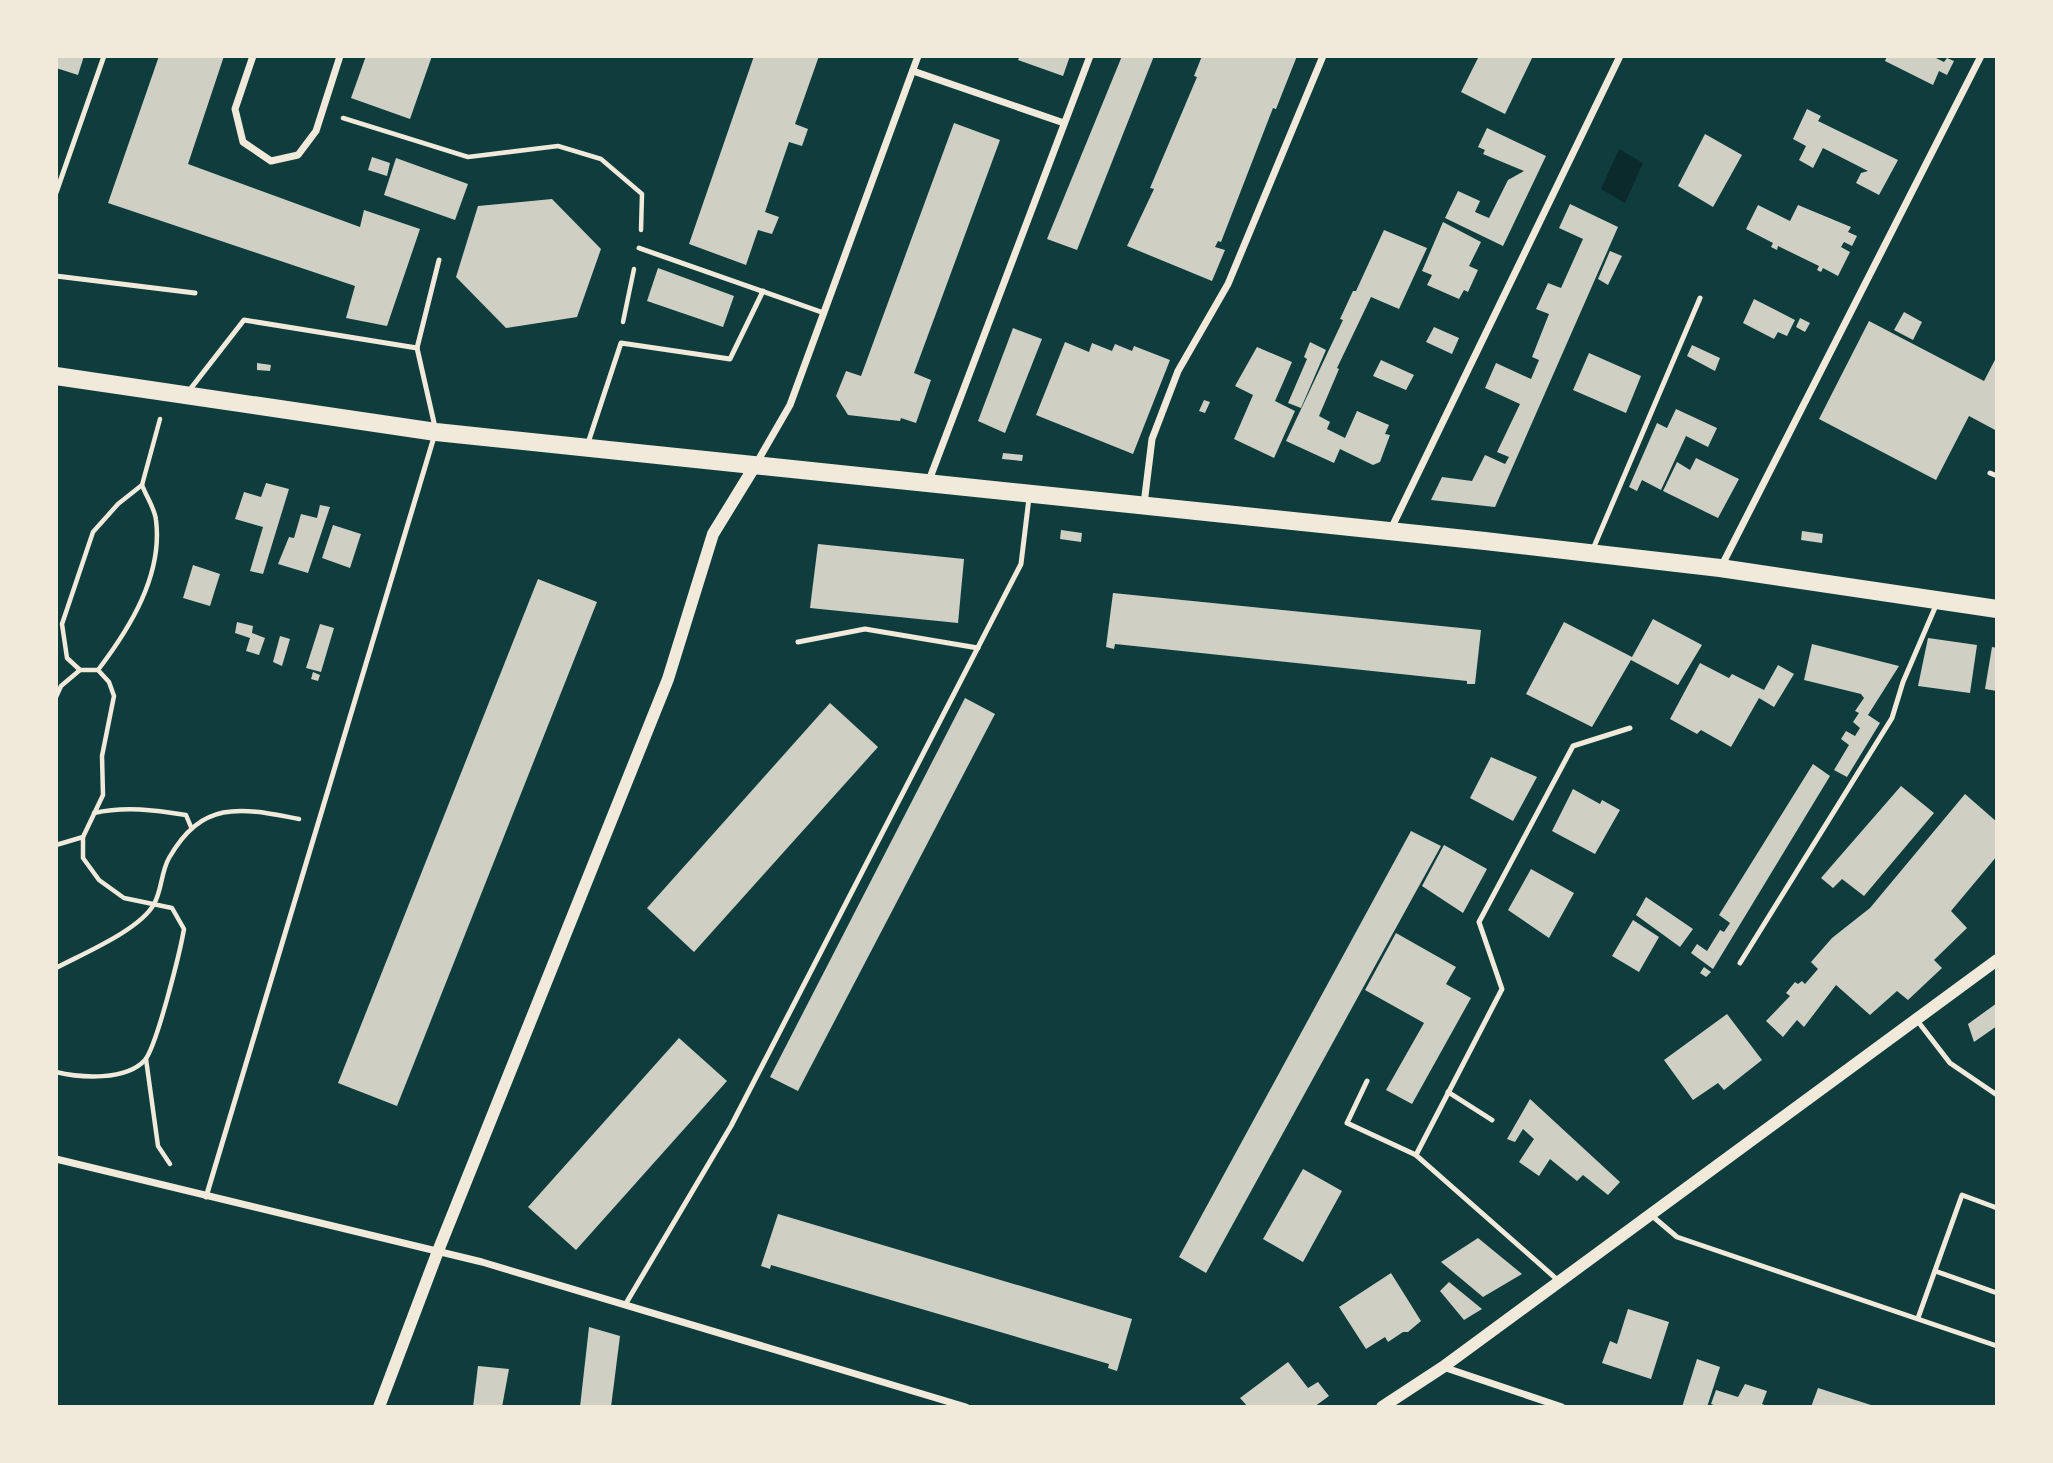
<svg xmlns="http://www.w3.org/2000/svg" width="2053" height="1463" font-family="'Source Serif 4',serif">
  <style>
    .water { fill: #0a2a2b }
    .building { fill: #cfcfc3 }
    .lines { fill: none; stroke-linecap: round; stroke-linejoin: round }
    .path { stroke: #f1e9da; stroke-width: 4.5 }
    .service { stroke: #f1e9da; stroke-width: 5 }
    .minor { stroke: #f1e9da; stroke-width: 7 }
    .tertiary { stroke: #f1e9da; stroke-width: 12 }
    .primary { stroke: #f1e9da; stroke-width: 18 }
  </style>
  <rect width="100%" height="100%" fill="#0f3d3e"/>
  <polygon class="water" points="1619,149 1643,163 1625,203 1601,189"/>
  <g class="building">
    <polygon points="56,56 84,56 78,75 56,68"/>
    <polygon points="159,56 224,56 188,164 360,227 364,210 420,229 387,326 346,318 355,286 108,203"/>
    <polygon points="366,56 432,56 410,119 351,98"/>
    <polygon points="754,56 819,56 795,124 808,129 802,146 789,142 765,212 779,217 772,234 758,230 746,265 689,244"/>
    <polygon points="1020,56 1070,56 1063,76 1018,60"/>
    <polygon points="1122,56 1154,56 1077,250 1047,239"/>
    <polygon points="1202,56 1297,56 1276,109 1273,108 1221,242 1218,241 1215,247 1225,250 1212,281 1127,246 1154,189 1150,188 1197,77 1194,76"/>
    <polygon points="1479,56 1533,56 1505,114 1461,92"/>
    <polygon points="1887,56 1932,56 1944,62 1947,58 1954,61 1947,75 1939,71 1933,85 1885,61"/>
    <polygon points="1807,109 1821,116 1818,121 1898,160 1879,195 1856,183 1861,173 1868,171 1823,148 1813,168 1799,160 1806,146 1793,139"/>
    <polygon points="954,123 1000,140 914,373 931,380 916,423 901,418 900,421 848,415 836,396 846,371 861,376"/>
    <polygon points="1487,128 1546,156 1503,246 1445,218 1458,191 1480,201 1475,212 1489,218 1508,180 1524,171 1483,154 1485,150 1478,147"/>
    <polygon points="1705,134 1742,155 1713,207 1678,186"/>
    <polygon points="372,157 390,163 387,176 368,170"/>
    <polygon points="396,158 468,184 455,220 384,195"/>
    <polygon points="552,199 601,249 577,317 506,328 456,277 478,206"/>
    <polygon points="1570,204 1618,227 1495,507 1431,500 1442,477 1472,481 1485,455 1505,464 1509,457 1497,452 1520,404 1485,388 1496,363 1531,379 1539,360 1532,357 1549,314 1536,309 1548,283 1561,288 1583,239 1559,228"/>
    <polygon points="1758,205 1790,221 1798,205 1851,227 1848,232 1857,236 1852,246 1844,242 1841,247 1850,252 1838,276 1823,268 1821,272 1817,270 1819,266 1778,246 1777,250 1771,247 1773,243 1746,229"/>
    <polygon points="1443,222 1481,242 1469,266 1478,270 1468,292 1464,290 1459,299 1427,285 1432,275 1422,271"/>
    <polygon points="1384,230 1427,248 1399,309 1371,297 1337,368 1339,369 1319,416 1330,422 1327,429 1345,438 1357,411 1389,425 1385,434 1390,435 1380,462 1373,465 1340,449 1334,463 1286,441 1343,320 1340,319 1353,291 1356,291"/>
    <polygon points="1610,251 1622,256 1608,285 1598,279"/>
    <polygon points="658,268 734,296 723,327 647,301"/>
    <polygon points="1754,299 1795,320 1787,336 1778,332 1774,339 1743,323"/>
    <polygon points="1904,312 1922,322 1913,340 1894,330"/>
    <polygon points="1800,318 1810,323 1805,332 1796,327"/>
    <polygon points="1869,321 1984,381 1997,356 1997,431 1969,416 1936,480 1819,419"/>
    <polygon points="1434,327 1459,338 1452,354 1426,342"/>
    <polygon points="1013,328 1042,339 1005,433 978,421"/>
    <polygon points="1065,342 1089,352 1092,343 1112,351 1115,344 1132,351 1134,346 1170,360 1133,454 1036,415"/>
    <polygon points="1310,342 1326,350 1301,408 1288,403 1307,359 1304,357"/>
    <polygon points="1692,345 1720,358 1715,371 1687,356"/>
    <polygon points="1257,347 1292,362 1275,401 1295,411 1274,458 1234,439 1253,395 1235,386"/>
    <polygon points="1589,353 1641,376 1626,413 1573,390"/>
    <polygon points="1381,360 1414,375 1406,390 1373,376"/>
    <polygon points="257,363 271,365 270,371 257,370"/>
    <polygon points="1204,400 1210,402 1205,413 1199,411"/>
    <polygon points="1676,409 1717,428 1708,447 1686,436 1661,490 1642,480 1637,491 1629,487 1657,423 1667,428"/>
    <polygon points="1003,453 1023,455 1022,461 1002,459"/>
    <polygon points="1696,458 1739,479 1718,518 1663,491 1677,462 1690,470"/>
    <polygon points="266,483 289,489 263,574 250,571 263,527 235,519 244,492 261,497"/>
    <polygon points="320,505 330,507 308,573 278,564 289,537 294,538 301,514 317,518"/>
    <polygon points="333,525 361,534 350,568 322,558"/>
    <polygon points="1061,530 1082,533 1081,542 1060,539"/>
    <polygon points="1802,531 1823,534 1822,543 1801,540"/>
    <polygon points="818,544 964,559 958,623 810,608"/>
    <polygon points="193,565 220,574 210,606 183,598"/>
    <polygon points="538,579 597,602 397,1106 338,1083"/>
    <polygon points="1113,593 1481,630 1475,684 1467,684 1467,681 1115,644 1114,649 1106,647"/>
    <polygon points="1653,619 1702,645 1678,685 1631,660 1592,727 1526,694 1564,622 1632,657"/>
    <polygon points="237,622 253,626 252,633 265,638 259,655 246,651 250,638 235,633"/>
    <polygon points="320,624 334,628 321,672 306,668"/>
    <polygon points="280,636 290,639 282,666 273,662"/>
    <polygon points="1928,638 1977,645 1970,693 1918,686"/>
    <polygon points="1812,644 1899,666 1868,715 1880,723 1847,777 1834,770 1849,745 1841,739 1846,731 1855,736 1860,728 1853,722 1859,713 1855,711 1864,698 1861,694 1804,680"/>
    <polygon points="1992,647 1997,648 1997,691 1985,689"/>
    <polygon points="1700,663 1729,678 1732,674 1764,690 1778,665 1794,674 1774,707 1759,698 1731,747 1701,730 1697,734 1670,719"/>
    <polygon points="313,672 320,675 318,681 311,679"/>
    <polygon points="965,698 995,714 798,1091 770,1077"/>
    <polygon points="830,703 878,747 694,952 647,908"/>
    <polygon points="1491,757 1537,777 1513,821 1470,798"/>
    <polygon points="1813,764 1830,776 1713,969 1691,953 1697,944 1707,951 1720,930 1724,932 1730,923 1719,915"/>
    <polygon points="1901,786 1934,813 1864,896 1842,879 1833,888 1821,878"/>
    <polygon points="1573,789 1600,804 1602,800 1620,810 1595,854 1552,831"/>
    <polygon points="1965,794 1997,822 1997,856 1951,911 1967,928 1934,960 1942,968 1908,1000 1897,991 1870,1015 1836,985 1804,1027 1797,1020 1783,1037 1766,1021 1790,996 1786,993 1795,982 1798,984 1802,981 1805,984 1818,969 1811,962 1832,938 1870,908"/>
    <polygon points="1411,831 1441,846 1206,1273 1179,1257"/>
    <polygon points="1444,845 1487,869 1463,913 1422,886"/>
    <polygon points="1531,869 1574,893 1549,938 1508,910"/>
    <polygon points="1646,897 1693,929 1680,947 1636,915"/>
    <polygon points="1633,920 1659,937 1639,972 1612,956"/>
    <polygon points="1396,933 1456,967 1446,984 1471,998 1412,1104 1386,1090 1424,1023 1365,990"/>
    <polygon points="1704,967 1711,972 1706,977 1700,973"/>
    <polygon points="1997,1003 1997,1026 1974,1042 1968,1024"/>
    <polygon points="1727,1014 1762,1060 1724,1090 1718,1083 1693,1100 1664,1060"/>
    <polygon points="679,1038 727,1081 576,1250 528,1207"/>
    <polygon points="1530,1099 1620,1182 1608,1195 1583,1175 1577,1181 1550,1159 1539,1176 1519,1162 1534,1139 1523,1129 1515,1142 1507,1139"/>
    <polygon points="1303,1169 1342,1191 1303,1262 1263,1239"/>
    <polygon points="778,1214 1132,1319 1117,1371 1108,1368 1109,1364 771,1265 770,1269 761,1266"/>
    <polygon points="1478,1238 1522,1274 1483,1297 1441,1262"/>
    <polygon points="1391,1273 1421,1321 1408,1332 1403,1332 1388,1342 1385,1337 1366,1349 1339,1307"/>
    <polygon points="1449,1282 1482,1309 1464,1320 1440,1291"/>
    <polygon points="1628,1309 1669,1322 1651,1379 1602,1363 1610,1341 1617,1344"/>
    <polygon points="589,1327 620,1336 611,1407 580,1407"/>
    <polygon points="1697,1359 1720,1367 1707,1407 1682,1407"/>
    <polygon points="1288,1362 1308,1388 1318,1382 1329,1396 1314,1407 1248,1407 1240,1398"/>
    <polygon points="478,1366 509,1369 502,1407 473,1407"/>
    <polygon points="1745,1384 1767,1391 1762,1404 1769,1407 1720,1407 1711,1404 1716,1390 1738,1397"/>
    <polygon points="1818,1388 1874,1406 1874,1407 1811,1407"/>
  </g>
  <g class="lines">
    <g class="path">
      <polyline points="343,118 468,157 558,146 601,159 642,194 641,230"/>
      <polyline points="623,322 634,269"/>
      <path d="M98 670C130 628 163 575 156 520 155 509 146 496 142 485"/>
      <polyline points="56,697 61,686 80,670"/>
      <path d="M94 813C125 806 155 810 186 815L191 827"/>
      <polyline points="56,845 83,837"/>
      <path d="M56 968C82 954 140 930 154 904 162 890 161 872 169 858 203 799 241 808 299 819"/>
      <polyline points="146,1059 158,1146 170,1164"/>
      <path d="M56 1072C81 1078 126 1081 145 1060 157 1045 180 952 184 929L172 908 124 898 99 880 83 858V837L103 795 102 756 114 696 109 682 98 670H80L67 658 62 624 93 532 118 504 142 485 160 419"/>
    </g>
    <g class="service">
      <polyline points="56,193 104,56"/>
      <polyline points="639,248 824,313"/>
      <polyline points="56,276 195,293"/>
      <polyline points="188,392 244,320 417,348"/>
      <polyline points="435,427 417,348 439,260"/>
      <polyline points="588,443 621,343 730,359 763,291"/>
      <polyline points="1990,473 1997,476"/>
      <polyline points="1593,549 1700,298"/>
      <polyline points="798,642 865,629 978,648"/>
      <polyline points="1740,963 1892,718 1903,682 1937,603"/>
      <polyline points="1916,1019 1950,1063 1997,1095"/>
      <polyline points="1367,1081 1347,1123 1416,1155 1560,1282"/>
      <polyline points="1448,1092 1492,1120"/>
      <polyline points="1416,1155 1502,989 1479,922 1573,746 1630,728"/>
      <polyline points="206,1197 434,437"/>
      <polyline points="1651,1215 1677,1237 1997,1346"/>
      <polyline points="1935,1271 1997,1293"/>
      <polyline points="625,1305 731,1126 1021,564 1029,498"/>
      <polyline points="1918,1318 1962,1195 1997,1208"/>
    </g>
    <g class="minor">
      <polyline points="253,56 235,109 243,142 271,161 298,155 316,131 340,56"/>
      <polyline points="913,71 1064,123"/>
      <polyline points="756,464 790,405 918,56"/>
      <polyline points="928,483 1090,56"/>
      <polyline points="1144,504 1152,439 1178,371 1228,284 1323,56"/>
      <polyline points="1390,531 1620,56"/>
      <polyline points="1721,567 1981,56"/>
      <polyline points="56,1159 482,1262 966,1407"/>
      <polyline points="1443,1367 1562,1407"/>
    </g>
    <g class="tertiary">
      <polyline points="379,1407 438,1251 668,679 713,534 756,464"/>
      <polyline points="1382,1407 1443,1367 1997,960"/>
    </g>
    <polyline class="primary" points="56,376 436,432 1485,541 1720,568 1997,609"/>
  </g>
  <rect width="2053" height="1463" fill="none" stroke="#f1e9da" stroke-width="116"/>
</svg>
